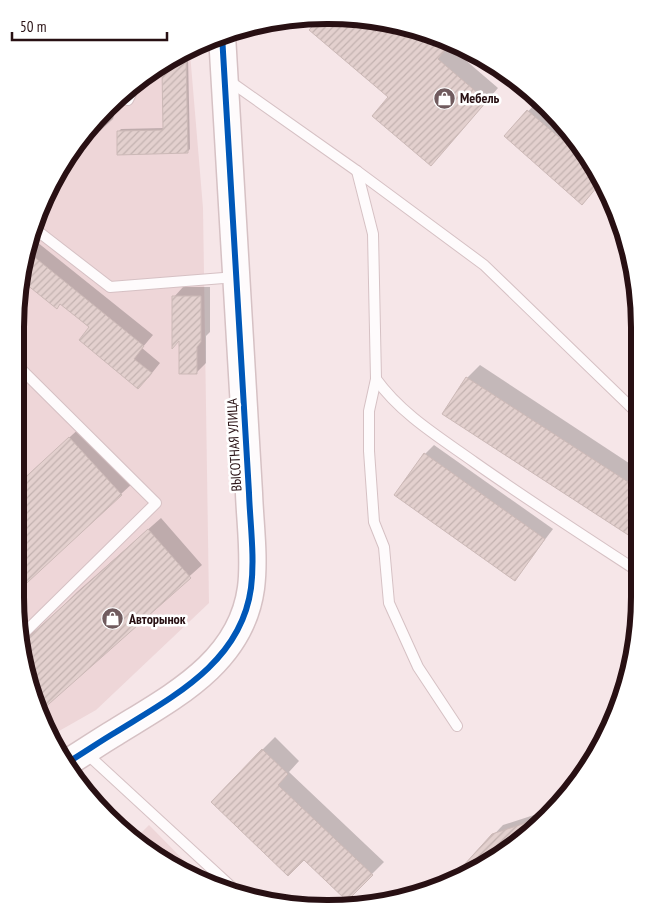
<svg xmlns="http://www.w3.org/2000/svg" width="655" height="924" font-family="'PT Sans Narrow',sans-serif">
  <style>
    .built { fill: #eed6d8 }
    .shadow { fill: #0003 }
    .building { fill: url(#building-hatch); stroke: #ccb9b7 }
    .lines { fill: none; stroke-linecap: round; stroke-linejoin: round }
    .lane-casing { stroke: #d6c1c4; stroke-width: 12 }
    .secondary-casing { stroke: #d6c1c4; stroke-width: 29 }
    .lane { stroke: #fefbfc; stroke-width: 10 }
    .secondary { stroke: #fefbfc; stroke-width: 26 }
    .cycleway-casing { stroke: #fff; stroke-width: 9 }
    .cycleway { stroke: #0057b8; stroke-width: 6 }
    .labels { text-anchor: middle; dominant-baseline: central; stroke-width: 5; stroke-linejoin: round; paint-order: stroke }
    .poi-label { font-size: 14px; font-weight: bold; fill: #281013; stroke: #fff; text-anchor: start }
    .street-label { font-size: 14px; fill: #281013; stroke: #fff }
    .rim { fill: none; stroke: #281013; stroke-width: 6 }
  </style>
  <defs>
    <pattern id="building-hatch" width="6" height="6" patternUnits="userSpaceOnUse" patternTransform="scale(1.25)"><rect width="6" height="6" fill="#e3d0ce"/><path d="M-1 1l2-2M0 6l6-6M5 7l2-2" fill="none" stroke="#c3b2b0"/></pattern>
  </defs>
  <rect width="100%" height="100%" fill="#f6e6e8"/>
  <g class="built">
    <polygon points="190,53 203,208 209,603 96,710 52,735 26,678 15,596 21,266 57,171 122,92"/>
    <polygon points="149,825 205,882 190,877 134,840"/>
  </g>
  <g class="shadow">
    <polygon points="348,16 451,43 449,46 498,88 431,165 390,97 311,30 320,19"/>
    <polygon points="184,56 188,56 190,149 187,152 118,132 121,129 165,128 163,69"/>
    <polygon points="120,95 113,119 100,131 92,128"/>
    <polygon points="537,102 564,124 602,181 591,193 505,136"/>
    <polygon points="58,170 50,198 45,203 57,171"/>
    <polygon points="32,238 153,335 142,348 160,363 148,378 61,303 57,307 21,278 21,266"/>
    <polygon points="183,287 210,287 210,332 206,336 206,363 196,373 180,339 174,297"/>
    <polygon points="480,365 638,469 639,541 444,414 467,378"/>
    <polygon points="82,426 134,482 121,494 17,485"/>
    <polygon points="434,445 553,529 515,579 425,454"/>
    <polygon points="161,518 202,565 40,710 26,678 21,642 32,632 39,630 77,592"/>
    <polygon points="275,737 299,761 289,772 384,862 347,899 304,858 262,750"/>
    <polygon points="534,815 541,821 533,832 446,885 503,825"/>
  </g>
  <g class="building">
    <polygon points="348,16 360,19 375,32 381,25 451,43 438,59 487,101 431,166 372,116 388,97 309,30 318,20"/>
    <polygon points="186,56 188,153 117,155 117,131 163,130 162,69"/>
    <polygon points="527,110 592,165 602,181 582,205 504,136"/>
    <polygon points="27,251 144,346 134,359 152,373 138,389 79,340 89,327 60,304 57,309 21,280 21,266"/>
    <polygon points="172,296 201,296 201,342 197,347 197,374 179,374 179,341 172,349"/>
    <polygon points="466,377 639,489 639,542 442,414"/>
    <polygon points="69,437 122,495 15,594 17,485"/>
    <polygon points="424,453 545,539 515,581 394,495"/>
    <polygon points="148,529 191,578 41,711 26,678 21,644"/>
    <polygon points="262,749 288,774 278,785 373,875 347,901 304,860 288,876 211,802"/>
    <polygon points="544,817 533,832 457,879 454,876 492,834"/>
  </g>
  <g class="lines">
    <defs>
      <g id="lane">
        <polyline points="228,80 357,171 484,265 638,414"/>
        <polyline points="118,96 128,100 135,85"/>
        <polyline points="357,171 373,234 376,379 369,411 369,451 374,522 384,547 389,603 418,667 457,726"/>
        <polyline points="35,229 110,287 236,277"/>
        <polyline points="19,367 156,503 20,637"/>
        <path d="M376 379C401 414 439 437 474 462 528 500 584 536 639 572"/>
        <polyline points="86,753 238,893"/>
      </g>
      <path id="secondary" d="M65 764C82 754 99 742 116 732 174 696 241 662 251 588 255 557 250 523 249 493L222 35"/>
    </defs>
    <use href="#lane" class="lane-casing"/>
    <use href="#secondary" class="secondary-casing"/>
    <use href="#lane" class="lane"/>
    <use href="#secondary" class="secondary"/>
    <defs>
      <path id="cycleway" d="M65 764C82 754 99 742 116 732 174 696 241 662 251 588 255 557 250 523 249 493L222 35"/>
    </defs>
    <use href="#cycleway" class="cycleway-casing"/>
    <use href="#cycleway" class="cycleway"/>
  </g>
  <defs>
    <symbol id="shop-disc" viewBox="-11 -11 22 22"><circle r="9.5" fill="#705b5e" stroke="#fff"/><path d="M-5-2.5h2.3a2.7 3.5 0 0 1 5.4 0H5L5.5 6h-11ZM-1.5-2.5h3a1.5 2.3 0 0 0-3 0Z" fill="#fff"/></symbol>
  </defs>
  <g fill-rule="evenodd">
    <use href="#shop-disc" x="432" y="86" width="25" height="25"/>
    <use href="#shop-disc" x="100" y="606" width="25" height="25"/>
  </g>
  <g class="labels">
    <g class="poi-label">
      <text x="460" y="98">Мебель</text>
      <text x="129" y="619">Авторынок</text>
    </g>
    <g class="street-label">
      <text transform="translate(234 445) rotate(-93)">ВЫСОТНАЯ УЛИЦА</text>
    </g>
  </g>
  <path d="M0 0H655V924H0ZM327 24H328A303 303 0 0 1 631 327V597A303 303 0 0 1 328 900H327A303 303 0 0 1 24 597V327A303 303 0 0 1 327 24Z" fill="#fff" fill-rule="evenodd"/>
  <path class="rim" d="M327 24H328A303 303 0 0 1 631 327V597A303 303 0 0 1 328 900H327A303 303 0 0 1 24 597V327A303 303 0 0 1 327 24Z"/>
  <path d="M12 32v8h155v-8" fill="none" stroke="#281013" stroke-width="2.5"/>
  <text x="20" y="32" font-size="15" fill="#281013" stroke="#ffffff" stroke-width="4" paint-order="stroke">50 m</text>
</svg>
